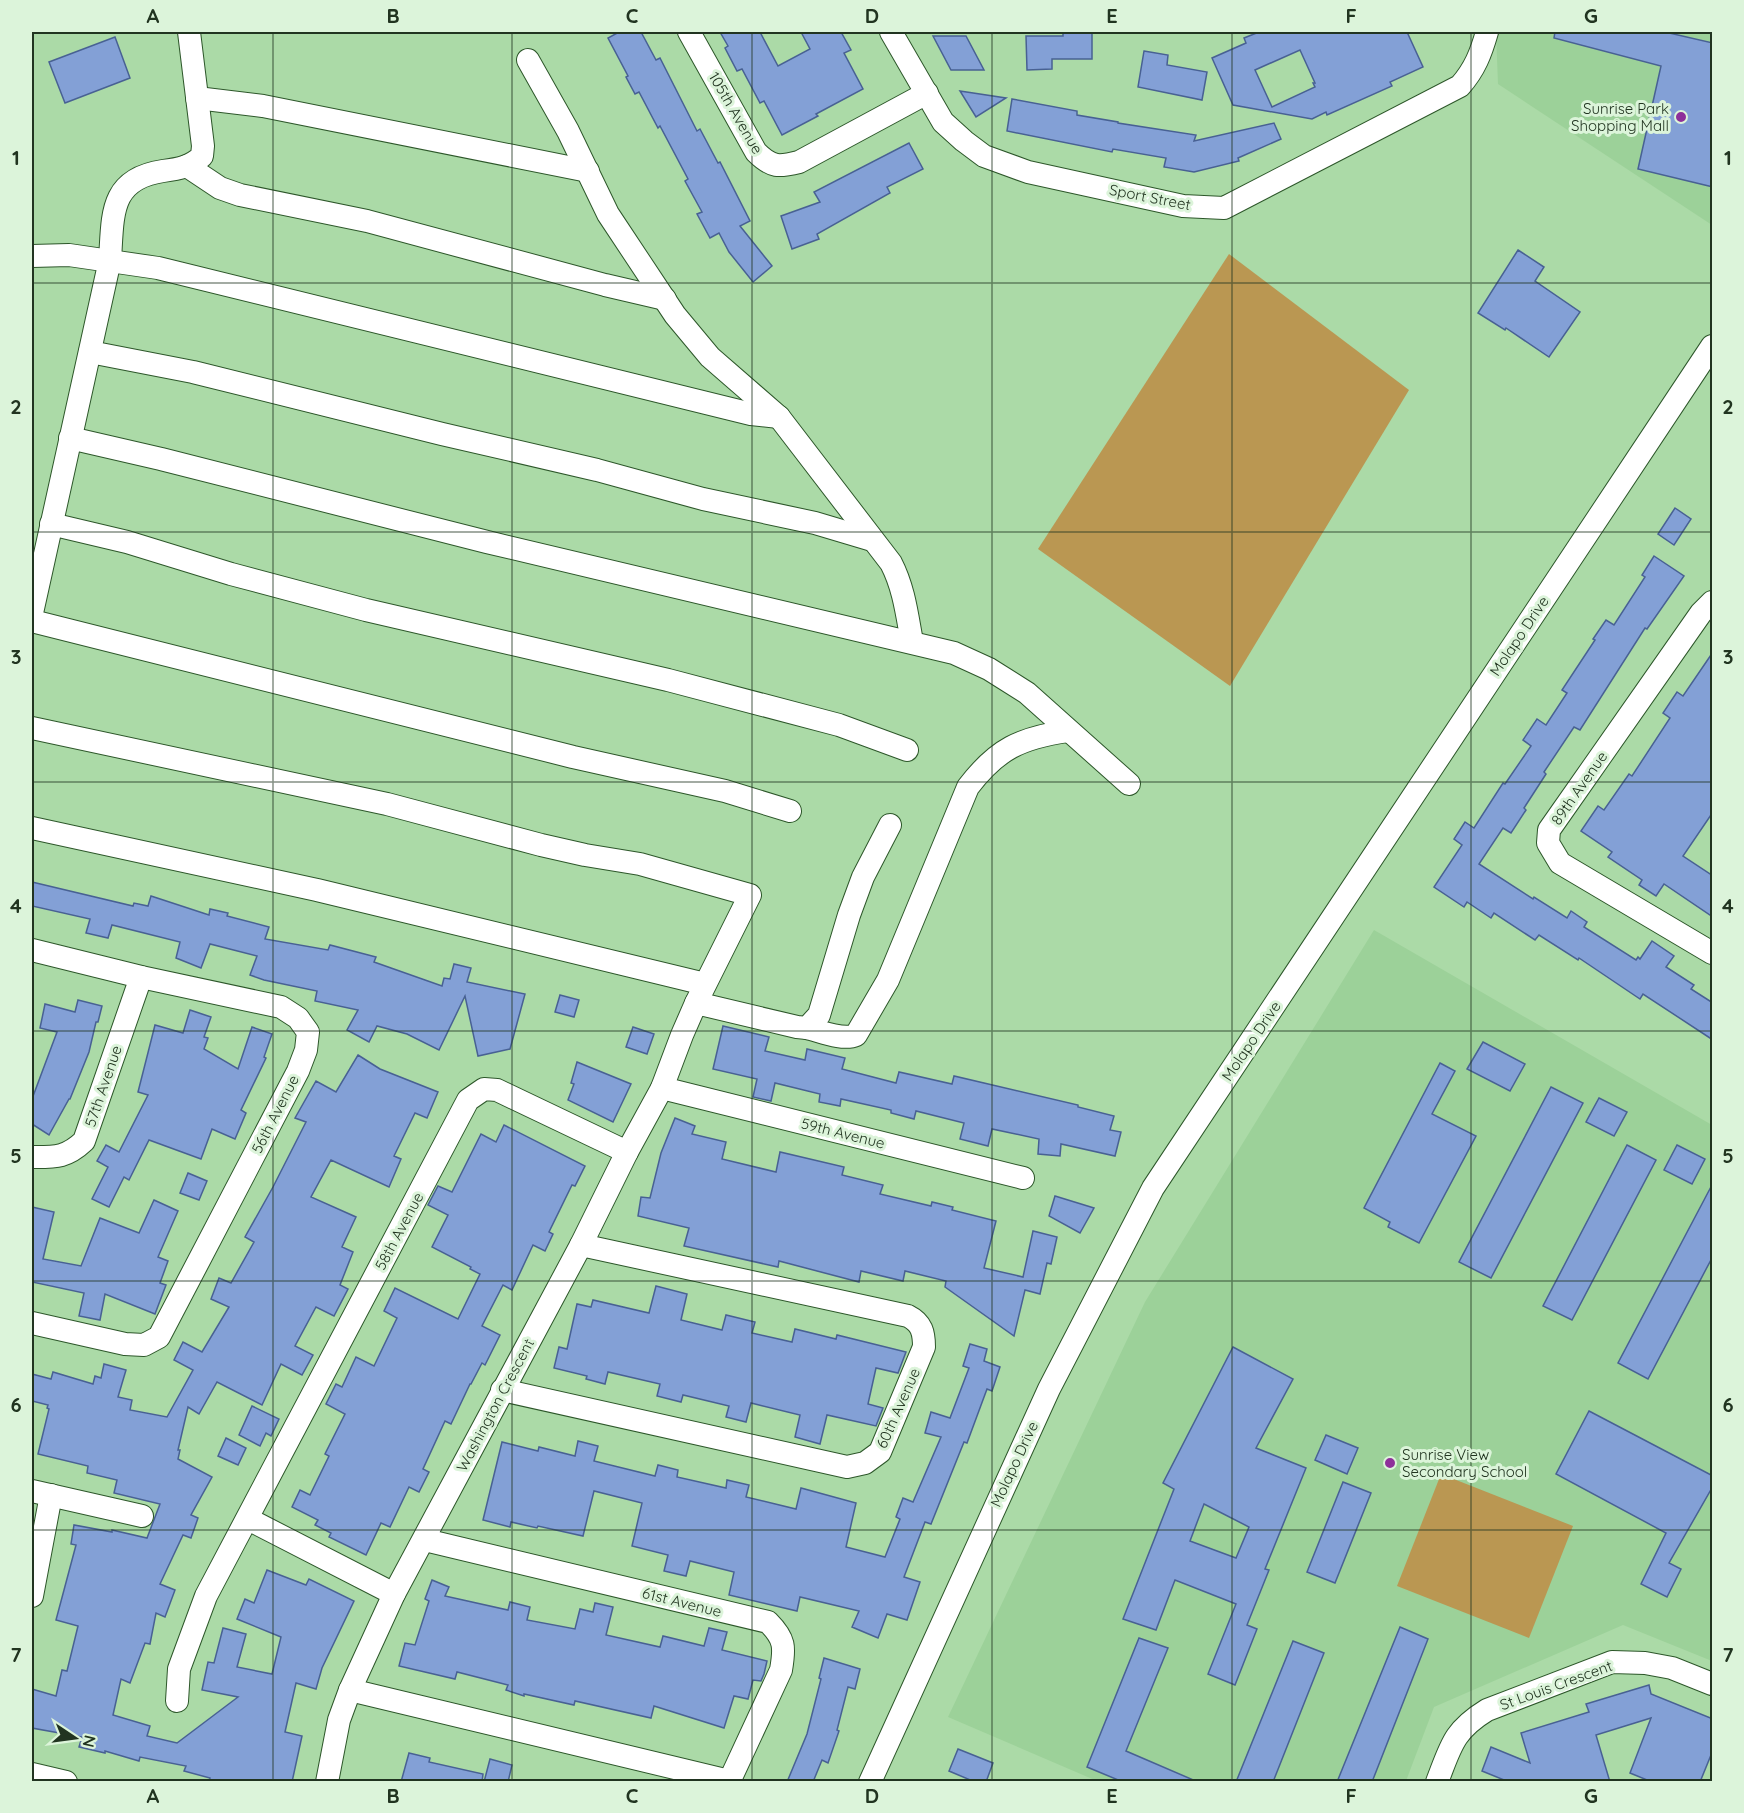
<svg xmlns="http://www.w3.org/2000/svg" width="1744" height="1813" font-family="Quicksand,sans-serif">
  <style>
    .built { fill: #9cd199 }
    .green { fill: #ba9752 }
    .building { fill: #83a0d6; stroke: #486193; stroke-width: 1.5; fill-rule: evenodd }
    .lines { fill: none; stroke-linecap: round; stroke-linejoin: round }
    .minor-casing { stroke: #2d572a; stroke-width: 24 }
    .minor { stroke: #fff; stroke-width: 22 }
    .grid { fill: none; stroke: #213420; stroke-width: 1.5; stroke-opacity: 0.55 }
    .poi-dot { fill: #8e309a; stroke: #dcf4da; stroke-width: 2 }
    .labels { text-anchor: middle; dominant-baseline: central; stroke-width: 6; stroke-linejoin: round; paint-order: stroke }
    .poi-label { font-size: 15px; fill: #213420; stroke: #dcf4da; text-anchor: end }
    .street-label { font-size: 15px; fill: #213420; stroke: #dcf4da }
    .neatline { fill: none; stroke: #213420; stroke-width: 2 }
    .grid-label { font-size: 20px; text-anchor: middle; font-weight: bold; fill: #213420 }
  </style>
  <rect width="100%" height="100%" fill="#abdaa7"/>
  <g class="built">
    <polygon points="1496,32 1712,32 1712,225 1498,84"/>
    <polygon points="1374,930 1712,1125 1712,1661 1623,1625 1434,1707 1406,1781 1097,1781 948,1717 1145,1302"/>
  </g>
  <g class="green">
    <polygon points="1229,254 1409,390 1230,686 1038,549"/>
    <polygon points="1441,1474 1573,1526 1529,1638 1397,1586"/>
  </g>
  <g class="building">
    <polygon points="619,32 641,32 656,60 660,58 697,131 700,129 718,163 720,162 750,221 740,226 772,266 753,282 729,252 719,233 710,238 697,214 702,212 685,181 688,179 660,126 658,128 639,92 635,94 626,77 628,76 608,38"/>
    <polygon points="720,32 760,32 778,66 810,49 801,32 841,32 851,50 844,53 863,89 816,114 818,116 782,135 764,101 760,103 742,69 737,71 725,48 728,46"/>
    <polygon points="1063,32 1092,32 1092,59 1052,59 1052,69 1027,70 1026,36 1063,36"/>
    <path d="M1259 32H1407L1423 67 1390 82 1392 86 1327 115 1326 112 1312 119 1233 105 1212 58 1246 43 1244 38ZM1300 50 1315 83H1313L1315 87 1272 107 1255 70Z"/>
    <polygon points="1555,32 1665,32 1713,43 1713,187 1638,169 1661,66 1554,38"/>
    <polygon points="933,36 966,36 984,70 951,70"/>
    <polygon points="115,37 130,78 65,103 49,62"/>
    <polygon points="1144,51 1168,55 1167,65 1207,72 1202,100 1138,87"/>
    <polygon points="960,91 1006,98 976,117"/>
    <polygon points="1012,99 1077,111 1077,115 1118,122 1118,123 1196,135 1194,141 1274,123 1281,139 1238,158 1239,161 1194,172 1164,167 1166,158 1113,149 1112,152 1007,131"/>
    <polygon points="909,143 923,169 887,187 890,193 817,234 819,239 792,249 781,216 820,202 814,192"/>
    <polygon points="1518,250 1544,267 1535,281 1580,312 1549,357 1506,328 1505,330 1478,313"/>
    <polygon points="1675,508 1691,519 1674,545 1658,534"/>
    <polygon points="1654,556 1684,576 1647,629 1645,628 1580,730 1574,727 1544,772 1546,774 1524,808 1526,810 1511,833 1503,828 1479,864 1533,899 1534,897 1567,918 1571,911 1587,922 1584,927 1636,960 1638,957 1640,959 1652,941 1674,956 1666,967 1694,985 1691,989 1713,1003 1713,1040 1643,994 1640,999 1579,958 1578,960 1539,935 1535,940 1494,913 1491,918 1467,902 1464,907 1434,887 1462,845 1454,839 1465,822 1474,828 1503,783 1505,784 1531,746 1523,740 1537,719 1546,725 1567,693 1562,690 1595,640 1593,639 1606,620 1614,625 1645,577 1642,575"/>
    <polygon points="1713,652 1713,812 1683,856 1713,876 1713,917 1664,884 1656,896 1639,885 1642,880 1608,857 1612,852 1581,831 1598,806 1604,810 1629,774 1632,776 1670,718 1663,713 1677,692 1683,696"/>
    <polygon points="32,882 133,906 134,903 148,906 151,896 209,915 210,909 228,913 227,916 269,927 265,939 328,950 330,945 376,957 374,962 442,986 444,978 450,979 454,964 471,968 467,982 525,994 510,1049 478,1056 465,996 439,1050 407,1034 377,1026 369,1042 347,1030 358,1010 315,1001 317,991 264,980 250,975 257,956 210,944 201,968 176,958 180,942 112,925 108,938 86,933 90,919 32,906"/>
    <polygon points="560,995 579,1000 574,1017 555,1012"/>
    <polygon points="78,1000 102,1006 98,1022 96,1022 89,1052 70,1099 69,1099 49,1135 32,1124 32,1099 57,1032 40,1028 45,1004 75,1012"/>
    <polygon points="190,1010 211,1017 204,1037 208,1038 204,1049 238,1069 252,1027 272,1034 264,1057 266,1058 241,1110 246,1113 235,1139 212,1129 201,1159 149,1140 129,1180 124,1177 109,1207 92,1199 108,1167 97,1161 106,1145 119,1152 148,1095 138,1092 155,1025 183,1033"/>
    <polygon points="723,1026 769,1037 765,1051 805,1060 807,1049 845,1058 842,1069 896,1083 899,1072 952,1084 954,1076 1078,1105 1078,1107 1114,1116 1110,1130 1121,1132 1115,1156 1061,1144 1060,1156 1038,1154 1039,1139 992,1129 988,1146 960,1139 964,1123 916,1111 914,1119 891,1113 891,1110 841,1099 840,1106 819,1102 820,1094 775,1083 771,1101 753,1097 757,1079 713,1069"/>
    <polygon points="633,1027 654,1034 647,1054 626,1047"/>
    <polygon points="1483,1042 1525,1064 1510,1091 1467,1069"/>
    <polygon points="358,1055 380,1069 438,1092 427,1118 415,1113 394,1156 401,1159 389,1187 331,1160 311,1197 356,1217 342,1247 353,1252 340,1285 348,1289 334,1316 316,1307 295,1346 313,1355 302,1375 281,1364 262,1405 217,1382 199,1414 188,1407 178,1450 180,1450 178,1459 212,1477 191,1515 198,1518 191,1538 183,1535 160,1584 175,1590 165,1617 156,1613 150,1644 145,1643 130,1683 121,1679 113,1715 150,1726 147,1736 177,1743 238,1697 202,1690 208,1662 214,1663 223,1628 246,1634 237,1667 272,1674 281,1637 237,1619 245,1599 254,1603 267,1570 306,1585 309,1579 354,1601 322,1668 316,1689 296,1683 285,1732 302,1736 292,1782 209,1782 210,1778 184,1771 186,1766 140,1757 139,1761 105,1751 105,1753 79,1747 82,1737 32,1728 32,1689 56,1696 62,1670 67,1671 78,1626 56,1620 76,1545 71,1544 74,1525 112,1532 112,1530 147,1538 160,1504 114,1493 117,1480 87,1473 88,1466 38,1454 49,1409 47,1408 48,1405 32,1401 32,1374 51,1379 53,1372 93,1384 95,1376 101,1378 104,1364 126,1370 118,1397 132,1400 130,1410 167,1417 193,1370 174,1360 183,1342 202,1352 229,1307 211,1299 219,1278 231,1283 254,1242 245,1237 273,1187 306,1122 295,1118 316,1081 336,1092"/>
    <polygon points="577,1062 631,1084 613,1122 568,1100 574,1084 571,1083"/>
    <polygon points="1440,1063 1455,1071 1432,1114 1476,1136 1419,1243 1388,1227 1390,1222 1364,1208"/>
    <polygon points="1551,1087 1583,1103 1491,1278 1459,1262"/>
    <polygon points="1599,1098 1627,1112 1614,1136 1586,1122"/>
    <polygon points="675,1118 695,1126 692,1134 726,1142 722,1159 776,1172 780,1152 844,1167 842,1175 883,1185 880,1194 931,1206 932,1202 953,1207 952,1210 996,1221 984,1268 1023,1277 1033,1231 1057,1237 1051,1264 1047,1263 1040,1294 1025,1290 1014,1336 945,1287 946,1281 905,1271 903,1281 861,1271 859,1282 779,1261 778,1267 684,1246 689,1228 638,1216 641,1197 650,1198 661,1153"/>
    <polygon points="504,1125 585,1166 575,1186 572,1185 549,1232 553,1234 545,1251 533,1245 512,1290 503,1285 482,1326 500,1335 485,1365 482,1363 471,1384 470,1384 451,1424 445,1421 423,1469 429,1472 419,1492 409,1487 390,1527 381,1523 366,1555 329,1537 331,1533 315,1525 318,1520 292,1507 300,1490 310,1495 329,1456 325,1454 345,1414 326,1404 336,1384 342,1387 356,1357 374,1366 397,1318 384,1311 395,1288 458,1319 480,1274 470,1269 471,1267 432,1247 448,1215 428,1205 438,1186 452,1192 481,1134 496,1142"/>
    <polygon points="1627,1145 1656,1160 1572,1320 1543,1306"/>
    <polygon points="1677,1145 1705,1159 1692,1184 1664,1170"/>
    <polygon points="188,1173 207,1181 199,1200 180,1193"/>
    <polygon points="1713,1183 1713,1256 1648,1379 1618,1363"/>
    <polygon points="1055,1196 1094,1208 1080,1233 1049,1216"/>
    <polygon points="154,1200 178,1211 158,1257 168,1261 160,1283 166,1285 155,1314 105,1294 100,1320 79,1316 84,1293 32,1282 32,1207 54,1212 43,1259 81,1266 100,1218 139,1233"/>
    <polygon points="656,1286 687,1294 681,1320 722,1330 726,1315 755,1322 752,1333 792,1342 795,1329 836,1339 837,1335 906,1352 898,1373 876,1368 868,1404 883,1408 876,1426 827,1415 820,1444 795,1437 800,1415 751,1403 746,1422 726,1417 729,1406 683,1395 681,1402 657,1396 660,1384 608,1372 605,1384 586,1379 587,1376 554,1368 559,1347 567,1349 577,1304 591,1307 593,1300 649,1313"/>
    <polygon points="970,1344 987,1349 984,1361 1000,1367 992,1391 987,1389 967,1443 964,1442 931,1524 925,1522 904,1577 920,1582 907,1620 887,1614 878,1638 852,1627 859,1611 800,1597 797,1611 729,1595 734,1572 690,1561 686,1576 664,1571 668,1555 632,1546 642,1503 594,1491 583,1536 538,1526 537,1528 511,1522 510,1527 483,1520 502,1442 538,1451 539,1447 575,1456 578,1441 598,1446 594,1461 655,1476 658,1465 678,1470 677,1477 726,1488 727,1480 749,1485 746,1497 796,1509 801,1488 856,1503 846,1547 885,1557 900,1519 896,1517 903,1498 913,1502 941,1437 925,1433 931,1412 950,1418 969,1368 963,1366"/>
    <path d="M1233 1347 1293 1379 1256 1448 1306 1468 1265 1569 1269 1570 1247 1625 1257 1629 1235 1685 1208 1674 1236 1604 1175 1580 1156 1630 1123 1619 1174 1489 1163 1483ZM1204 1504 1249 1527 1236 1558 1190 1541Z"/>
    <polygon points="252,1406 279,1419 271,1436 266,1433 260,1446 239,1435"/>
    <polygon points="1589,1411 1713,1476 1713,1486 1669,1563 1681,1569 1667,1597 1641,1584 1666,1533 1556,1474"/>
    <polygon points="1326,1435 1358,1448 1347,1474 1315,1460"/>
    <polygon points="226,1438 246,1448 238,1465 218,1456"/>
    <polygon points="1343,1482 1371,1493 1335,1583 1307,1572"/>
    <polygon points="432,1580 449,1587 445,1596 508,1610 510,1602 530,1607 527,1620 575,1629 580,1609 593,1612 595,1603 613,1607 606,1635 660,1647 663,1636 704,1646 709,1628 727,1632 722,1650 767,1661 764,1674 761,1681 753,1680 748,1699 734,1696 724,1728 654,1706 651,1718 575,1701 574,1705 524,1694 524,1696 506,1690 508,1685 457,1672 455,1679 399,1666 405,1643 415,1645 429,1601 425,1599"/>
    <polygon points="1400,1627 1428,1639 1372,1782 1337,1782"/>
    <polygon points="1139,1638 1168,1648 1126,1751 1198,1782 1123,1782 1087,1767"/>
    <polygon points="1293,1641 1324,1653 1273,1782 1236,1782"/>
    <polygon points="824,1658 860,1669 855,1689 848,1687 837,1730 839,1731 828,1763 822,1760 813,1782 787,1782 807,1734 821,1679 819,1678"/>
    <polygon points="1649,1685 1651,1694 1713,1719 1713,1750 1700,1782 1652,1782 1630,1773 1651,1718 1596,1735 1610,1782 1509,1782 1482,1771 1491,1747 1530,1763 1521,1733 1589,1712 1586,1704"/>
    <polygon points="958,1749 993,1763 986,1782 975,1782 949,1771"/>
    <polygon points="409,1753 430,1758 429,1762 483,1774 482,1782 401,1782"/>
    <polygon points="490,1759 512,1765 508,1782 484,1782"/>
  </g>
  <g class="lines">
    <defs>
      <g id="minor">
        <path d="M689 32 756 152C772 168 779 167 799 162L927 93"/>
        <path d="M891 32 943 122 964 141 984 156 1028 172 1183 206 1224 208 1460 86C1475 69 1481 53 1487 32"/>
        <path d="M528 60 568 131 608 214 675 315 710 357 779 417 891 563C904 588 907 615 912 642"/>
        <polyline points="197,98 263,106 588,171"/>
        <polyline points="187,166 220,188 240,195 367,221 605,285 665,299"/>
        <polyline points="32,256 69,255 158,268 751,414 779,417"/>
        <polyline points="90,352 193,372 442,434 597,470 703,499 815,523 872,540"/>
        <polyline points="70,438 161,459 487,542 954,653 989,669 1027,693 1129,784"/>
        <polyline points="51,524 127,542 231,574 366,610 668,680 839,725 907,750"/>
        <polyline points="1712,602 1701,613 1549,830 1548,843 1560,863 1712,953"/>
        <path d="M32 613 110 260C113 215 109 179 163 171 178 169 191 167 202 156L203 146 189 32"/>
        <polyline points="32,621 573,757 725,791 790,811"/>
        <polyline points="32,728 387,804 541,845 585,855 640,864 750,895 696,1003"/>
        <polyline points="32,828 317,890 705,984"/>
        <polyline points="32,950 141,977 281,1007 298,1018 308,1032 306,1050 298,1071 159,1337 144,1345 125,1344 32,1323"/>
        <path d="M807 1028C820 1031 843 1041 856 1035L888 980 968 787C997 749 1020 738 1068 731"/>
        <polyline points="662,1088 1023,1178"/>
        <path d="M32 1157C55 1157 66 1158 84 1141L141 977"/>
        <path d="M502 1390 847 1467 865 1463 880 1452 924 1347C924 1333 922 1323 908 1316L581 1245"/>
        <polyline points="32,1491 142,1516"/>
        <polyline points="248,1519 394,1594"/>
        <path d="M425 1540 768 1622C785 1639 785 1647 781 1670L729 1782"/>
        <polyline points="32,1596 51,1495"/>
        <polyline points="350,1690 729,1781"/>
        <polyline points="177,1701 179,1669 206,1596 468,1100 484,1089 497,1090 627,1152"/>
        <polyline points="32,1774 66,1782"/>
        <polyline points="327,1782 339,1720 350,1690 394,1594 581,1245 627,1152 662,1088 682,1035 696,1003 797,1027 807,1028 819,1015 849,915 863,877 890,825"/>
        <polyline points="870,1782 1049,1389 1153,1188 1712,346"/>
        <path d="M1437 1782C1451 1746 1453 1731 1487 1710L1612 1662 1645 1663 1672 1668 1712 1684"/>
      </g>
    </defs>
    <use href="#minor" class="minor-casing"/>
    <use href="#minor" class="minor"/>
  </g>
  <path class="grid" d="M273 32V1782M512 32V1782M752 32V1782M992 32V1782M1232 32V1782M1471 32V1782M32 283H1712M32 532H1712M32 782H1712M32 1031H1712M32 1281H1712M32 1530H1712"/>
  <g class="poi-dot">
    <circle cx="1681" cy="117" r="6"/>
    <circle cx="1390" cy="1463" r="6"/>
  </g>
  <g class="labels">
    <g class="poi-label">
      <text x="1669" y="108">Sunrise Park<tspan x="1669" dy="17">Shopping Mall</tspan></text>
      <text x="1402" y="1454" text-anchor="start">Sunrise View<tspan x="1402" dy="17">Secondary School</tspan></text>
    </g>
    <g class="street-label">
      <text transform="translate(736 113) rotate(60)">105th Avenue</text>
      <text transform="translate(1150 197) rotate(11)">Sport Street</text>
      <text transform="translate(1519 636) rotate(-56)">Molapo Drive</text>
      <text transform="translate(1579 788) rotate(-55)">89th Avenue</text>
      <text transform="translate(1251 1041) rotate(-56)">Molapo Drive</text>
      <text transform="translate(103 1086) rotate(-71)">57th Avenue</text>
      <text transform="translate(275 1114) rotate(-63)">56th Avenue</text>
      <text transform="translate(843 1133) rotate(14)">59th Avenue</text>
      <text transform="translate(399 1231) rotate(-62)">58th Avenue</text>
      <text transform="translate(495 1405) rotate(-62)">Washington Crescent</text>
      <text transform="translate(898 1408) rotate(-66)">60th Avenue</text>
      <text transform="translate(1014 1464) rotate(-65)">Molapo Drive</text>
      <text transform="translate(682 1602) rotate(14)">61st Avenue</text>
      <text transform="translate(1556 1685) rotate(-20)">St Louis Crescent</text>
    </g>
  </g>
  <rect width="1744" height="1813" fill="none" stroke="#dcf4da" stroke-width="66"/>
  <g transform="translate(75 1738) rotate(103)" stroke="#dcf4da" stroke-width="4.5" paint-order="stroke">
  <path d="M0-4.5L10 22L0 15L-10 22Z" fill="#213420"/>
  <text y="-9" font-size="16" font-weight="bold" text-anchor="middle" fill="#213420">N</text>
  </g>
  <rect x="33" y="33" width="1678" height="1747" class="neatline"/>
  <g class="grid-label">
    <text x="153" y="23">A</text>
    <text x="393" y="23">B</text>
    <text x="632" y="23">C</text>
    <text x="872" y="23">D</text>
    <text x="1112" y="23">E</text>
    <text x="1351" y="23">F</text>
    <text x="1591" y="23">G</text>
    <text x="16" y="165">1</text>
    <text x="1728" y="165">1</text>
    <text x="16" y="414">2</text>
    <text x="1728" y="414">2</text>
    <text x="16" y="664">3</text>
    <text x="1728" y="664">3</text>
    <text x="16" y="913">4</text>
    <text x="1728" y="913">4</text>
    <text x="16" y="1163">5</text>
    <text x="1728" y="1163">5</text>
    <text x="16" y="1412">6</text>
    <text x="1728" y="1412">6</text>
    <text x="16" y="1662">7</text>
    <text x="1728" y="1662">7</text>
    <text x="153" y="1803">A</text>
    <text x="393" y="1803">B</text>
    <text x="632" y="1803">C</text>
    <text x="872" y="1803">D</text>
    <text x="1112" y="1803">E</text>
    <text x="1351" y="1803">F</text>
    <text x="1591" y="1803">G</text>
  </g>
</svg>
